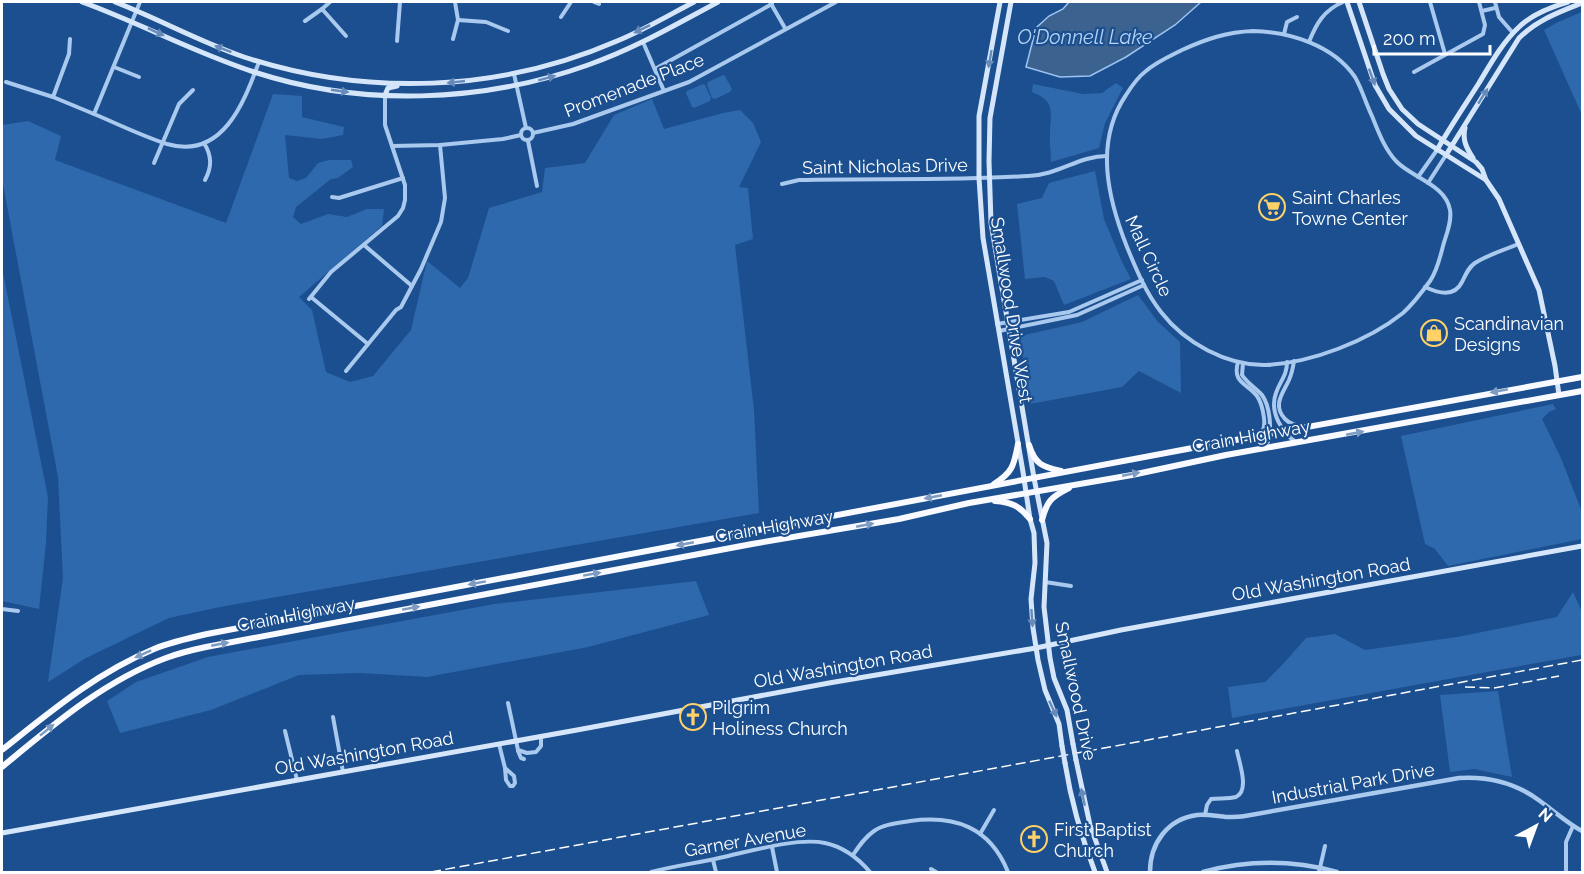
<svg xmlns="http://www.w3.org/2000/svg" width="1584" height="874" font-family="Raleway,sans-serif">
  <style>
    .green { fill: #2e69ad }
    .water { fill: #3c6290; stroke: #9cc4f0; stroke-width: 1.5 }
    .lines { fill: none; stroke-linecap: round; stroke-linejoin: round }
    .minor { stroke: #a9c9ee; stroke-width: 4 }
    .tertiary { stroke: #a9c9ee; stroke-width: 4.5 }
    .secondary { stroke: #d6e6fa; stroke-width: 5 }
    .trunk { stroke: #f8faff; stroke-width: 6 }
    .rail { stroke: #fff; stroke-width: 1.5; stroke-dasharray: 10 4.5; stroke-linecap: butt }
    .secondary-bridge { stroke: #d6e6fa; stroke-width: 5 }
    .oneway { fill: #668bba }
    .oneway2 { fill: #7e9cc1 }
    .labels { text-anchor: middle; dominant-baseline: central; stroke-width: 4.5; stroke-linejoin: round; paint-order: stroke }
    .street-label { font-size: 18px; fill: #fff; stroke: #1b4f8f }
    .poi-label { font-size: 18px; fill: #fff; stroke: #1b4f8f; text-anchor: start }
    .water-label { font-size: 20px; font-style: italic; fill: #b5d3f5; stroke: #1b4f8f }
  </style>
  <rect width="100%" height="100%" fill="#1b4f8f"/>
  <g class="green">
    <polygon points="1582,12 1582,115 1544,30 1558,22"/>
    <polygon points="723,75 725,76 732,89 730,92 715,99 712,98 707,84 708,82"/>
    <path d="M1116 83 1123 88 1105 123 1099 148 1051 162C1051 152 1049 142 1050 132 1051 111 1055 101 1032 92L1033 84 1083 94 1102 93Z"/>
    <polygon points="703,84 705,85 711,98 710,101 694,108 692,107 686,93 687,91"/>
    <polygon points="273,94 302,96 302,117 344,127 343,135 322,139 285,135 289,178 297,181 306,178 318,163 329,160 351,160 353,167 338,178 331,179 296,207 293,217 301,224 328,214 347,217 367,209 384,209 382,226 299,297 312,310 326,372 350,382 373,376 411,330 427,261 460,288 468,278 489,208 542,192 545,168 585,163 614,115 652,99 664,129 723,113 740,110 753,123 761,142 739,187 748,188 753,239 735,245 754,410 759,513 220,607 169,618 86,658 48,682 63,578 58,477 2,179 2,125 28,121 61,136 55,160 226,223"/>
    <polygon points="1095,171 1104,219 1122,262 1131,279 1064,305 1054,281 1045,277 1025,279 1017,204 1042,198 1049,183"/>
    <polygon points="2,268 48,497 46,543 39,609 2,601"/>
    <polygon points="1138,295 1158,322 1180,342 1181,393 1139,371 1122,387 1030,404 1020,336 1082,322"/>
    <polygon points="1553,404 1556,409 1549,412 1542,419 1561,458 1582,512 1582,539 1448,566 1435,549 1425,544 1401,436"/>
    <polygon points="696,581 709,615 588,647 427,677 360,673 299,675 211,710 120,733 107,701 136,682 208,657 494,604"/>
    <polygon points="1573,592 1582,612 1582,654 1581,655 1232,718 1228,687 1265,682 1284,663 1306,638 1335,634 1365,650 1457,637 1557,617"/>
    <polygon points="1498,691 1512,777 1474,769 1450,772 1440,695"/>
  </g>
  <polygon class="water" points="1069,2 1201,2 1175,25 1126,57 1090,76 1060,77 1026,67 1036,28 1049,16 1063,9"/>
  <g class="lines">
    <g class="minor">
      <path d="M140 2 94 114C118 124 142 136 167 144 223 160 244 102 259 62"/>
      <polyline points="594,2 599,4"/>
      <polyline points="770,2 785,28"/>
      <polyline points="1430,2 1445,54"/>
      <polyline points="1495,2 1499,17 1513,33"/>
      <polyline points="322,9 346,36"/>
      <polyline points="1482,11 1495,8"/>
      <polyline points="561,17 571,2"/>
      <polyline points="458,20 486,22 508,31"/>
      <polyline points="305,21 322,9 330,2"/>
      <path d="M1253 31C1290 32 1333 45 1355 77 1362 89 1366 104 1372 116 1378 131 1385 150 1397 162 1413 178 1446 185 1450 210 1452 222 1446 235 1443 246 1440 258 1437 271 1430 281 1422 292 1413 304 1403 313 1368 341 1311 363 1266 365 1227 366 1185 343 1161 312 1146 293 1136 269 1127 247 1108 199 1094 142 1126 95 1131 87 1138 77 1146 71 1156 62 1170 56 1182 50 1206 39 1227 32 1253 31Z"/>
      <polyline points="1284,34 1287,22 1297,17"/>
      <polyline points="453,39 458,20 455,2"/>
      <polyline points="397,41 400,2"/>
      <polyline points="643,42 664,91"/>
      <path d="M1309 42C1316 24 1324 10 1343 2"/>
      <polyline points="114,67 139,77"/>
      <polyline points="655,69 772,4"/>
      <polyline points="1414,72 1483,34 1485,25 1479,2"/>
      <polyline points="514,74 526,128"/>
      <polyline points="6,82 53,97 94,114"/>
      <polyline points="53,97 69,54 70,39"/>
      <circle cx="527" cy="134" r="6"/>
      <polyline points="533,133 573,124 689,82 836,2"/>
      <polyline points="528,141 537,186"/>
      <path d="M204 143C212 156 212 167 205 180"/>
      <polyline points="392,146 440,145 503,139 521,135"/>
      <polyline points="154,163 179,104 193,90"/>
      <polyline points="1418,177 1437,150"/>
      <polyline points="1428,183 1446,155"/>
      <path d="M782 184 799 180C876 178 952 181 1028 176 1059 175 1078 156 1107 156"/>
      <polyline points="332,197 339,198 403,178"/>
      <polyline points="364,245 412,286"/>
      <path d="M1425 287C1438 293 1454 298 1462 282 1466 274 1468 268 1475 263 1487 255 1505 250 1518 244"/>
      <polyline points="311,297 368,344"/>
      <polyline points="309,299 331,272 398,216 403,208 405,200 405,185 385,125 385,95"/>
      <polyline points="997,324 1069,312 1142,280"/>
      <polyline points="999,331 1077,315 1144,285"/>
      <path d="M1294 361C1293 368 1292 373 1289 380 1283 393 1272 405 1285 419 1290 424 1296 426 1303 426"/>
      <path d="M1238 362C1232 383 1247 383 1257 396 1262 403 1263 410 1264 418 1265 426 1264 430 1259 436"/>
      <path d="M1287 362C1287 376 1280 381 1276 393 1269 412 1282 433 1297 443"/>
      <path d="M1243 363 1242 375C1247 383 1256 388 1262 395 1270 406 1272 429 1268 442L1261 447"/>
      <polyline points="346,371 396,310 401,307 421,269 441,222 445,198 440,145"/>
      <polyline points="1045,582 1071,586"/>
      <polyline points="2,609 18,611"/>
      <polyline points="508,703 518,750 527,753 536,752 541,746 541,736"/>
      <polyline points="333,717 343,772"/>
      <polyline points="285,731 297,780"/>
      <polyline points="499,744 505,768"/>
      <polyline points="518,751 521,758 524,759"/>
      <polygon points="505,768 514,776 515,783 513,786 510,786 506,780"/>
      <path d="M1205 815 1207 805 1211 799C1219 798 1228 799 1236 797 1250 791 1239 762 1237 751"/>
      <polyline points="980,834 994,810"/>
      <polyline points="772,847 777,872"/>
      <path d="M853 855C859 846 865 837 874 831 884 824 898 823 910 821 955 815 990 827 1008 872"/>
      <polyline points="713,860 716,872"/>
      <polyline points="931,869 936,872"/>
      <path d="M651 872C674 866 697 863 719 858 748 852 797 837 825 843 844 847 858 858 870 872"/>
      <polyline points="1319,872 1325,846"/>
      <polyline points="1566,872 1566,842 1573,826"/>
    </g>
    <g class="tertiary">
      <path d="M1150 872C1150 844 1167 819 1197 815 1206 814 1216 816 1226 817 1232 817 1239 817 1245 816L1459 778C1489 776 1516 783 1540 801 1554 811 1567 823 1582 831"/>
      <path d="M1203 872C1247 860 1293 860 1337 872"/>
    </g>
    <g class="secondary">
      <path d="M82 2C140 23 195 53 254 72 361 107 482 103 588 65 634 49 675 25 718 2"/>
      <path d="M115 2C159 19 200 42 244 57 366 97 500 92 617 41 644 30 669 15 694 2"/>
      <polyline points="1000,2 979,116 979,178 983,238 1023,472 1030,519 1034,533 1035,563 1031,599 1033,628 1038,660 1045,690 1059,724 1062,746"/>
      <polyline points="1011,2 990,118 989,161 991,223 1034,478 1047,543 1044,607 1050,658 1054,678 1067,710 1073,744"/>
      <polyline points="1347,2 1375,85 1389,109 1416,136 1486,180"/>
      <polyline points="1359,2 1383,74 1389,89 1402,109 1418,124 1476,162 1482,169 1486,180 1499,199 1539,290 1555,366 1559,395"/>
      <polyline points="385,95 388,88 397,86"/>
      <path d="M1465 128C1462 140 1467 149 1473 158"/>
      <path d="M1437 150C1450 127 1465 105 1479 83 1491 63 1502 43 1519 27 1532 14 1551 7 1568 2"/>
      <path d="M1446 155 1519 38C1537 20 1559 12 1582 3"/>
      <polyline points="1076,760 1090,825 1107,872"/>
      <path d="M1065 763C1071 801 1081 836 1095 872"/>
      <polyline points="2,833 577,730 829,683 1036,648 1121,630 1582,546"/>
    </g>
    <g class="trunk">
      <path d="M1029 445C1035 464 1042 467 1061 471"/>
      <path d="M994 484C1013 472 1014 465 1018 444"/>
      <path d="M995 501C1011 502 1020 506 1030 519"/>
      <path d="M1042 520C1047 501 1051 497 1069 488"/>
      <path d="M2 750C50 712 96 673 154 649 171 642 189 638 207 634L1219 443 1582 377"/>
      <path d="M2 767C53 725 104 681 166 658 179 653 192 650 206 647L752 544 899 519 969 503 1132 475 1226 455 1582 391"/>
    </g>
    <g class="rail">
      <polyline points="1465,687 1494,688 1559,676"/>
      <polyline points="431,872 1582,660"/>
    </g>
    <g class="secondary-bridge">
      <polyline points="1073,744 1076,760"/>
      <polyline points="1062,746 1065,763"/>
    </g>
  </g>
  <defs><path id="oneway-solid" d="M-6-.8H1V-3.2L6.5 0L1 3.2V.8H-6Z" transform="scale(1.5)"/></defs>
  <g class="oneway">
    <use href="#oneway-solid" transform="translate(642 29) rotate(154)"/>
    <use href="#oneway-solid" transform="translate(156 32) rotate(25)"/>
    <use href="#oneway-solid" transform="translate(223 49) rotate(-159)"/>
    <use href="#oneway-solid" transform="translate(990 59) rotate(100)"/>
    <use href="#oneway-solid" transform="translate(1372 77) rotate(70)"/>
    <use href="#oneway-solid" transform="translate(547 78) rotate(-15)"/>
    <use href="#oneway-solid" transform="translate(456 82) rotate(174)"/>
    <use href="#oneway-solid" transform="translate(340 91) rotate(8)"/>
    <use href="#oneway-solid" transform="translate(1483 96) rotate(-58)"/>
    <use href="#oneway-solid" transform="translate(1032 618) rotate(86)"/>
    <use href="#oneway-solid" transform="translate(1053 709) rotate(65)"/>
    <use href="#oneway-solid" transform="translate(1083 797) rotate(-102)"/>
  </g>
  <g class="oneway2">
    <use href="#oneway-solid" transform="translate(1499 391) rotate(169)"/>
    <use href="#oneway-solid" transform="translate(1355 433) rotate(-11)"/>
    <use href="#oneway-solid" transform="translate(1131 474) rotate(-11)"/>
    <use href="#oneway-solid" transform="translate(933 497) rotate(169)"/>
    <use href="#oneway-solid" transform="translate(865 525) rotate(-11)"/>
    <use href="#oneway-solid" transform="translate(685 544) rotate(169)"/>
    <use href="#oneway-solid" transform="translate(592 574) rotate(-10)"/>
    <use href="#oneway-solid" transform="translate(477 583) rotate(170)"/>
    <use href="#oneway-solid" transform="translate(411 608) rotate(-10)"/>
    <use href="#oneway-solid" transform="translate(220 644) rotate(-11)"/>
    <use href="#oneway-solid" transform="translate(143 654) rotate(156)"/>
    <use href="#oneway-solid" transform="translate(47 730) rotate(-39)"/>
  </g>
  <defs>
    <symbol id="supermarket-ring" viewBox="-11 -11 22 22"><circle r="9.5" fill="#1b4f8f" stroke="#ffd166" stroke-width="1.5"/><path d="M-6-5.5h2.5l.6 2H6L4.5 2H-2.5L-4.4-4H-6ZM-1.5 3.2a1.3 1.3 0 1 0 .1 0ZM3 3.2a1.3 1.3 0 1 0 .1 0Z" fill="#ffd166"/></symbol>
    <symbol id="shop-ring" viewBox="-11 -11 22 22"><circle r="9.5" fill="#1b4f8f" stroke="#ffd166" stroke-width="1.5"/><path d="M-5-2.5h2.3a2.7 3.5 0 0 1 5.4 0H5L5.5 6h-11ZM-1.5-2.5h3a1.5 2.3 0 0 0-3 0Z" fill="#ffd166"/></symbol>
    <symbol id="church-ring" viewBox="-11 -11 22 22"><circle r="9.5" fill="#1b4f8f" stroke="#ffd166" stroke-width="1.5"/><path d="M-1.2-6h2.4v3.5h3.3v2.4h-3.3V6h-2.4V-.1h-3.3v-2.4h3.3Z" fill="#ffd166"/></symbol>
  </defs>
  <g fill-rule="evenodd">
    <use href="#supermarket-ring" x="1257" y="192" width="30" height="30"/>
    <use href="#shop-ring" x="1419" y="318" width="30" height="30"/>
    <use href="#church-ring" x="678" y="702" width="30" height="30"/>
    <use href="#church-ring" x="1019" y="824" width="30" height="30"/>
  </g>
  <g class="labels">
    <g class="street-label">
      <text transform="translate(634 85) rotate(-21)">Promenade Place</text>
      <text transform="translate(885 166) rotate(-1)">Saint Nicholas Drive</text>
      <text transform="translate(1149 256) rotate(65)">Mall Circle</text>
      <text transform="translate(1012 310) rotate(81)">Smallwood Drive West</text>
      <text transform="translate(1251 436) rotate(-10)">Crain Highway</text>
      <text transform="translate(774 526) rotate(-10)">Crain Highway</text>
      <text transform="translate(1321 579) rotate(-10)">Old Washington Road</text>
      <text transform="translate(296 614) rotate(-11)">Crain Highway</text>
      <text transform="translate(843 666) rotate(-10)">Old Washington Road</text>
      <text transform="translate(1076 691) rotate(78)">Smallwood Drive</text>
      <text transform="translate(364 753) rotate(-10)">Old Washington Road</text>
      <text transform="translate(1353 783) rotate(-10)">Industrial Park Drive</text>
      <text transform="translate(745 840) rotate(-10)">Garner Avenue</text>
    </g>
    <g class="poi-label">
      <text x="1292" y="197">Saint Charles<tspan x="1292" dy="21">Towne Center</tspan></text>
      <text x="1454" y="323">Scandinavian<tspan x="1454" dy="21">Designs</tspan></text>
      <text x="712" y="707">Pilgrim<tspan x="712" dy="21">Holiness Church</tspan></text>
      <text x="1054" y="829">First Baptist<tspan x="1054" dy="21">Church</tspan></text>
    </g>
    <g class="water-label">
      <text x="1085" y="37">O'Donnell Lake</text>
    </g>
  </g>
  <rect width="1584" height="874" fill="none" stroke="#ffffff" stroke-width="6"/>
  <g transform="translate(1536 826) rotate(41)" stroke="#1b4f8f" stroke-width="4.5" paint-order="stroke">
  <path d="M0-4.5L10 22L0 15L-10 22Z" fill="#ffffff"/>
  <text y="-9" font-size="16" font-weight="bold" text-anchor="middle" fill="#ffffff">N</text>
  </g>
  <path d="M1374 45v9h116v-9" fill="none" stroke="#ffffff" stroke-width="3"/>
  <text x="1383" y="45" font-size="18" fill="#ffffff" stroke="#1b4f8f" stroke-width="4.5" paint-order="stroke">200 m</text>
</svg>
